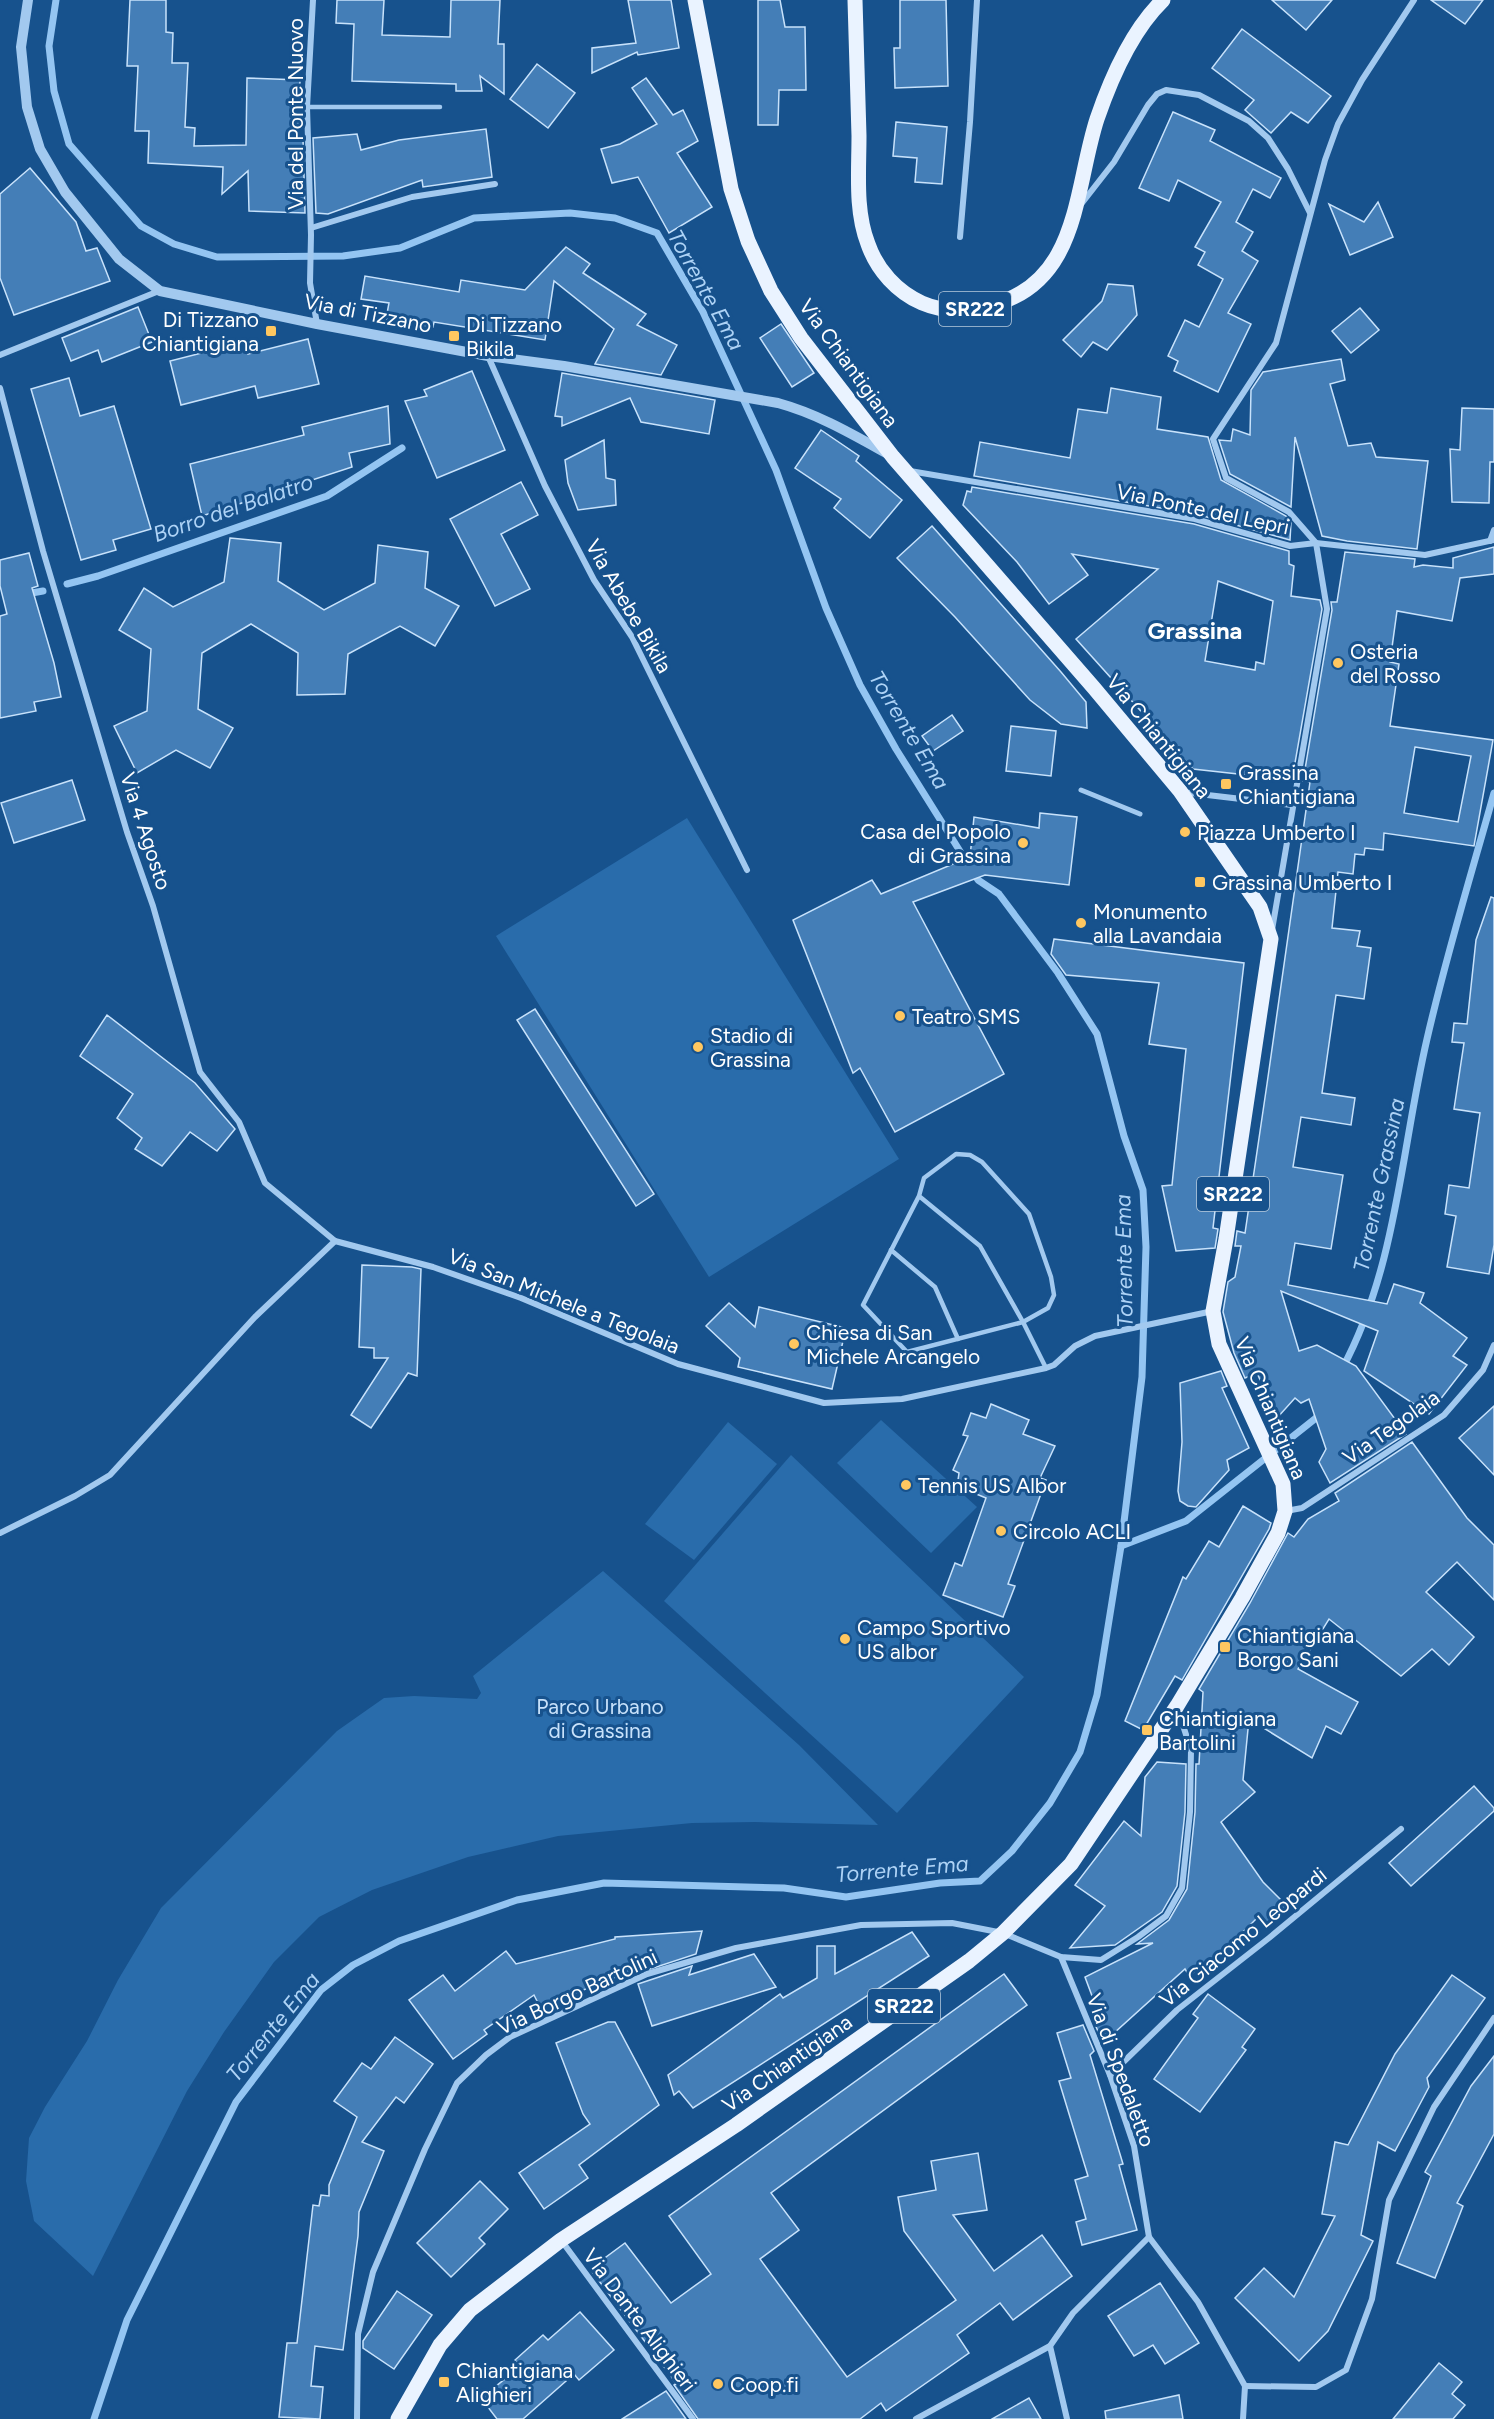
<svg xmlns="http://www.w3.org/2000/svg" width="1494" height="2419" font-family="Figtree,sans-serif">
  <style>
    .green { fill: #296cab }
    .lines { fill: none; stroke-linecap: round; stroke-linejoin: round }
    .stream { stroke: #94c5f2; stroke-width: 7 }
    .building { fill: #447eb7; stroke: #c8e2fb; stroke-width: 1.5; fill-rule: evenodd }
    .service { stroke: #a2c9ef; stroke-width: 4.5 }
    .pedestrian { stroke: #a2c9ef; stroke-width: 5 }
    .minor { stroke: #a2c9ef; stroke-width: 6 }
    .tertiary { stroke: #a2c9ef; stroke-width: 10 }
    .primary { stroke: #eaf3ff; stroke-width: 15 }
    .poi-dot { fill: #ffc760; stroke: #17528d; stroke-width: 2 }
    .labels { text-anchor: middle; dominant-baseline: central; stroke-width: 6; stroke-linejoin: round; paint-order: stroke }
    .shield { fill: #17528d; stroke: #b9cbdd; stroke-width: 1.5 }
    .shield-label { font-size: 20px; font-weight: bold; fill: #fff }
    .street-label { font-size: 21px; fill: #fff; stroke: #17528d }
    .poi-label { font-size: 21px; fill: #fff; stroke: #17528d; text-anchor: start }
    .park-label { font-size: 21px; fill: #c8e2fb; stroke: #17528d }
    .water-label { font-size: 22px; font-style: italic; fill: #aed3f6; stroke: #17528d }
    .quarter-label { font-size: 24px; font-weight: bold; fill: #fff; stroke: #17528d }
  </style>
  <rect width="100%" height="100%" fill="#17528d"/>
  <g class="green">
    <polygon points="687,818 899,1159 709,1277 496,936"/>
    <polygon points="881,1420 977,1507 931,1553 837,1463"/>
    <polygon points="728,1422 777,1464 694,1560 645,1524"/>
    <polygon points="791,1455 1024,1677 897,1813 664,1601"/>
    <polygon points="603,1571 799,1745 878,1825 755,1822 692,1823 558,1836 468,1857 372,1890 319,1917 274,1962 224,2032 187,2091 93,2276 34,2221 26,2181 29,2138 45,2107 87,2041 118,1980 161,1908 337,1731 384,1698 414,1696 477,1699 481,1693 473,1676"/>
  </g>
  <g class="lines">
    <g class="stream">
      <polyline points="56,0 49,46 54,91 69,144 141,226 174,244 217,257 343,256 400,248 474,218 570,213 615,218 657,233 703,312 776,470 826,608 860,685 896,749 978,880 999,894 1058,973 1097,1034 1124,1136 1143,1190 1146,1247 1142,1377 1121,1546 1097,1695 1080,1752 1050,1803 1012,1851 980,1881 940,1883 846,1897 784,1888 604,1883 517,1900 399,1941 353,1965 321,1990 236,2102 127,2320 94,2419"/>
      <polyline points="67,584 98,576 327,496 402,448"/>
      <polyline points="26,594 43,591"/>
      <path d="M1342 1369C1397 1267 1401 1150 1427 1039 1446 956 1471 875 1494 793"/>
      <polyline points="1121,1546 1186,1521 1316,1418 1320,1410"/>
    </g>
  </g>
  <g class="building">
    <polygon points="130,0 166,0 166,32 173,33 172,63 188,63 185,127 195,128 194,146 246,145 247,78 300,80 298,139 303,139 305,213 249,211 248,171 222,194 223,167 148,163 149,131 135,131 138,66 127,66"/>
    <polygon points="337,0 384,0 382,35 450,37 451,0 500,0 498,44 504,44 504,94 480,76 482,91 456,91 456,84 352,81 354,24 336,23"/>
    <polygon points="628,0 671,0 679,48 638,55 637,52 592,73 592,48 636,43"/>
    <polygon points="758,0 780,0 785,27 805,27 806,90 779,90 778,125 758,125"/>
    <polygon points="900,0 946,0 948,86 895,88 894,48 900,48"/>
    <polygon points="1272,0 1332,0 1306,30"/>
    <polygon points="1431,0 1483,0 1465,24"/>
    <polygon points="1242,29 1331,96 1308,123 1291,112 1271,133 1245,110 1254,100 1212,68"/>
    <polygon points="537,64 575,93 548,128 510,99"/>
    <polygon points="646,78 673,115 683,110 698,141 677,153 712,207 669,233 638,177 612,183 601,149 620,144 657,124 632,88"/>
    <polygon points="1173,112 1215,130 1210,141 1281,178 1270,198 1253,189 1236,222 1253,232 1242,251 1258,261 1228,313 1251,324 1218,392 1174,371 1178,361 1168,356 1185,320 1199,327 1223,279 1198,265 1205,252 1195,247 1221,202 1178,180 1169,201 1139,188"/>
    <polygon points="896,122 947,127 942,184 915,182 917,158 893,156"/>
    <polygon points="486,129 492,177 423,187 422,180 328,214 316,213 313,138 357,134 361,150 399,140"/>
    <polygon points="30,168 76,222 86,251 97,248 110,281 14,315 0,278 0,194"/>
    <polygon points="1378,202 1393,237 1350,255 1329,204 1364,222"/>
    <polygon points="566,247 590,264 583,273 646,314 637,325 677,345 661,375 595,364 614,329 554,281 545,340 434,322 433,327 386,319 389,303 361,299 365,276 459,292 461,280 525,290"/>
    <polygon points="1108,284 1133,286 1137,315 1107,350 1093,342 1081,357 1063,340 1102,301"/>
    <polygon points="138,307 152,342 102,362 98,350 71,361 62,338"/>
    <polygon points="1360,308 1379,330 1351,353 1332,331"/>
    <polygon points="781,324 814,373 792,387 760,338"/>
    <polygon points="308,339 319,384 258,398 255,386 181,405 170,361 245,342 248,354"/>
    <polygon points="1341,359 1345,380 1330,384 1348,446 1371,443 1376,457 1428,461 1417,549 1347,541 1322,536 1295,437 1291,507 1230,474 1219,440 1231,441 1233,429 1250,435 1251,390 1263,372"/>
    <polygon points="472,371 505,450 437,478 405,401 427,396 424,390"/>
    <polygon points="562,373 715,400 709,434 641,422 630,398 562,426 562,417 555,416"/>
    <polygon points="69,378 80,416 114,406 151,529 113,540 116,550 81,560 31,389"/>
    <polygon points="1111,388 1161,397 1157,429 1208,437 1221,480 1286,516 1291,522 1290,540 1196,514 974,476 980,442 1070,458 1078,409 1107,413"/>
    <polygon points="388,406 390,444 349,453 352,467 202,516 190,464 304,435 302,427"/>
    <polygon points="1462,408 1494,409 1494,462 1490,462 1489,503 1452,502 1450,449 1460,450"/>
    <polygon points="821,430 859,456 856,461 902,500 870,538 834,508 841,499 795,468"/>
    <polygon points="604,440 606,478 615,480 616,505 578,510 568,483 565,460"/>
    <polygon points="521,482 538,515 501,534 530,589 495,606 450,519"/>
    <path d="M972 487 1194 524 1289 551V564L1294 566 1291 596 1320 600 1322 609 1292 780 1193 769 1076 639 1158 569 1072 554 1088 575 1049 604 1017 562 963 505 967 491 971 492ZM1218 581 1273 601 1264 664 1256 662 1255 670 1205 661Z"/>
    <polygon points="932,526 1061,672 1086,702 1087,728 1061,724 1030,700 955,617 897,558"/>
    <polygon points="230,538 281,543 278,581 324,610 375,583 378,545 428,552 425,588 459,606 435,646 400,626 348,654 345,694 297,695 298,653 251,624 202,653 198,709 233,728 210,768 176,750 137,773 114,726 147,711 151,649 119,630 144,588 173,607 224,582"/>
    <path d="M1494 547V574L1460 578 1452 621 1397 611 1390 662 1399 664 1390 726 1493 740 1474 846 1384 833 1383 850 1365 848 1364 855 1355 854 1353 874 1338 872 1332 928 1360 931 1357 946 1371 948 1364 999 1336 995 1322 1093 1355 1098 1351 1125 1301 1117 1293 1167 1343 1175 1331 1249 1295 1243 1288 1285 1387 1304 1394 1284 1424 1293 1420 1303 1467 1338 1453 1356 1467 1365 1429 1414 1364 1371 1378 1331 1281 1291 1299 1351 1317 1345 1356 1366 1406 1434 1330 1483 1319 1462 1326 1449 1309 1399 1301 1403 1295 1398 1277 1418 1257 1373 1245 1378 1234 1353 1223 1312 1228 1282 1235 1277 1241 1246H1235L1237 1231 1245 1233 1267 1084 1310 782 1303 781 1332 610 1331 602H1337L1345 552 1415 559 1414 567 1423 565 1453 568V558ZM1415 747 1471 756 1458 822 1404 813Z"/>
    <polygon points="29,553 38,586 32,588 54,663 61,697 34,702 36,711 0,718 0,616 7,614 0,586 0,560"/>
    <polygon points="952,715 963,731 933,751 922,736"/>
    <polygon points="1011,726 1056,731 1051,776 1006,771"/>
    <polygon points="72,780 85,820 14,843 1,803"/>
    <polygon points="1040,813 1077,817 1069,885 985,875 913,902 1004,1074 895,1132 860,1068 853,1073 793,920 872,880 881,894 970,857 974,817 1039,828"/>
    <polygon points="1491,897 1494,898 1494,1245 1489,1274 1447,1267 1456,1216 1445,1214 1449,1185 1469,1188 1480,1113 1454,1109 1464,1043 1452,1042 1454,1023 1467,1024 1476,940"/>
    <polygon points="1054,939 1244,963 1213,1228 1218,1229 1215,1248 1176,1251 1162,1186 1172,1185 1186,1049 1149,1044 1159,983 1066,975 1051,954"/>
    <polygon points="535,1009 654,1194 636,1206 517,1020"/>
    <polygon points="107,1015 195,1083 235,1129 217,1151 190,1132 162,1166 135,1149 142,1138 117,1118 133,1094 80,1056"/>
    <polygon points="362,1265 412,1267 421,1269 417,1376 408,1373 371,1428 351,1415 388,1358 374,1358 374,1348 359,1347"/>
    <polygon points="729,1303 755,1327 759,1307 846,1328 832,1389 738,1367 740,1358 706,1326"/>
    <polygon points="1221,1371 1227,1386 1222,1388 1249,1448 1227,1460 1229,1470 1196,1507 1188,1506 1180,1501 1178,1491 1182,1442 1180,1383"/>
    <polygon points="991,1404 1029,1420 1023,1434 1055,1446 1040,1478 1046,1480 1008,1584 1015,1586 1003,1617 943,1595 955,1563 962,1566 986,1498 964,1489 958,1480 959,1473 953,1470 968,1436 963,1435 971,1413 986,1418"/>
    <polygon points="1494,1406 1494,1475 1459,1438"/>
    <polygon points="1412,1442 1467,1518 1494,1545 1494,1600 1457,1562 1426,1592 1474,1637 1449,1665 1432,1649 1401,1676 1329,1619 1298,1669 1358,1702 1341,1734 1326,1726 1312,1758 1249,1719 1243,1780 1255,1792 1221,1822 1263,1882 1289,1908 1266,1928 1257,1918 1232,1943 1189,1976 1185,1969 1103,2043 1094,2022 1101,2020 1085,1977 1153,1943 1137,1944 1169,1920 1187,1889 1195,1812 1196,1764 1199,1764 1203,1692 1199,1689 1250,1603 1288,1533 1294,1537 1308,1519 1339,1501 1335,1493"/>
    <polygon points="1243,1506 1271,1523 1269,1529 1182,1680 1175,1676 1143,1730 1125,1721 1183,1577 1186,1579 1209,1541 1219,1547"/>
    <polygon points="1157,1762 1186,1764 1185,1812 1177,1886 1162,1912 1115,1945 1070,1948 1105,1906 1075,1885 1124,1821 1141,1836 1145,1777"/>
    <polygon points="1474,1786 1494,1808 1494,1811 1411,1886 1389,1863"/>
    <polygon points="702,1931 696,1954 635,1974 634,1970 540,2007 534,1995 484,2030 487,2034 453,2059 409,2000 443,1975 455,1991 506,1951 516,1964 615,1939 615,1937"/>
    <polygon points="912,1932 929,1956 693,2108 679,2091 674,2095 668,2075 780,1994 783,1998 817,1978 817,1946 835,1946 835,1974"/>
    <polygon points="754,1954 776,1987 652,2026 638,1984 692,1966 689,1975"/>
    <polygon points="1004,1974 1027,2005 771,2193 799,2230 760,2259 847,2377 956,2300 904,2231 898,2197 936,2190 931,2161 978,2153 987,2210 953,2215 994,2271 1042,2235 1072,2276 1013,2320 1000,2303 957,2335 969,2353 886,2411 881,2403 860,2419 698,2419 674,2385 676,2384 671,2376 590,2269 625,2243 671,2303 711,2274 669,2216"/>
    <polygon points="1452,1975 1485,1998 1427,2078 1429,2087 1395,2151 1378,2142 1361,2235 1373,2241 1328,2331 1299,2361 1235,2298 1264,2268 1294,2297 1335,2216 1322,2214 1335,2142 1348,2145 1395,2054"/>
    <polygon points="1208,1994 1255,2029 1242,2047 1246,2050 1200,2112 1154,2079 1198,2018 1193,2014"/>
    <polygon points="608,2022 615,2022 659,2105 579,2165 588,2178 544,2209 519,2173 590,2124 583,2114 556,2043"/>
    <polygon points="1083,2025 1094,2051 1090,2055 1123,2164 1119,2165 1137,2230 1082,2245 1076,2222 1086,2219 1075,2180 1088,2176 1059,2081 1071,2078 1057,2033"/>
    <polygon points="395,2037 433,2064 404,2103 396,2097 362,2142 384,2151 359,2212 358,2236 343,2350 315,2346 311,2386 323,2387 320,2419 279,2417 287,2343 297,2343 313,2205 319,2206 321,2195 329,2196 329,2185 357,2117 334,2101 362,2063 371,2069"/>
    <polygon points="1494,2056 1494,2134 1457,2203 1463,2206 1435,2278 1397,2263 1431,2176 1425,2172 1471,2086"/>
    <polygon points="480,2181 508,2209 479,2238 485,2244 451,2277 417,2243"/>
    <polygon points="1160,2283 1199,2343 1165,2364 1153,2345 1134,2356 1108,2316"/>
    <polygon points="397,2291 432,2315 394,2369 363,2348 363,2341"/>
    <polygon points="580,2312 614,2350 579,2380 574,2374 523,2419 497,2419 481,2398 520,2367 515,2360 543,2335 548,2340"/>
    <polygon points="1439,2363 1462,2382 1452,2394 1465,2405 1453,2419 1393,2419"/>
    <polygon points="666,2391 686,2419 622,2419"/>
    <polygon points="1179,2395 1183,2419 1106,2419 1105,2411"/>
    <polygon points="1029,2398 1041,2419 992,2419"/>
  </g>
  <g class="lines">
    <g class="service">
      <polyline points="307,107 440,107"/>
      <polyline points="919,1196 863,1305 907,1352 1023,1322 1048,1308 1054,1295 1051,1277 1029,1214 982,1162 970,1155 956,1154 924,1178 919,1196 980,1246 1023,1322 1046,1368"/>
      <polyline points="891,1250 935,1287 958,1339"/>
    </g>
    <polyline class="pedestrian" points="1081,790 1140,814"/>
    <g class="minor">
      <polyline points="313,0 307,107 311,235 310,283 317,324"/>
      <polyline points="1082,203 1114,162 1148,105 1157,94 1166,90 1199,95 1249,121 1268,138 1288,169 1310,213"/>
      <polyline points="311,228 412,197 495,184"/>
      <polyline points="960,237 970,122 977,0"/>
      <polyline points="0,355 159,291"/>
      <polyline points="488,356 545,486 594,580 632,637 747,870"/>
      <polyline points="0,388 43,551 127,832 153,906 200,1072 239,1122 265,1183 335,1241 433,1267 521,1298 678,1364 824,1403 902,1399 1046,1368 1054,1365 1075,1346 1095,1336 1213,1311"/>
      <polyline points="910,471 1195,519 1290,546 1316,543 1425,555 1494,540"/>
      <polyline points="1490,541 1494,530"/>
      <polyline points="1182,792 1292,805"/>
      <polyline points="1272,930 1327,609 1316,543 1289,512 1226,478 1213,439 1276,343 1325,160 1338,124 1362,80 1414,0"/>
      <polyline points="1286,1511 1302,1508 1444,1415 1483,1370 1494,1345"/>
      <polyline points="0,1533 75,1496 110,1475 255,1317 335,1241"/>
      <polyline points="1061,1957 1110,2075 1134,2146 1149,2237 1198,2302 1245,2386 1243,2419"/>
      <polyline points="1110,2075 1177,2010 1269,1938 1401,1829"/>
      <polyline points="561,2240 693,2419"/>
      <polyline points="1050,2346 1067,2419"/>
      <polyline points="1245,2386 1316,2387 1346,2370 1372,2299 1389,2200 1434,2107 1494,2018"/>
      <polyline points="357,2419 358,2334 373,2272 425,2149 457,2083 486,2055 510,2037 647,1974 736,1948 861,1925 952,1923 1003,1933 1061,1957 1101,1960 1138,1937 1166,1916 1182,1888 1190,1812 1191,1750 1178,1710"/>
      <polyline points="916,2419 1050,2346 1073,2313 1149,2237"/>
    </g>
    <path class="tertiary" d="M28 0 21 47 27 107 40 149 65 192 119 259 160 291 317 324 488 356 564 366 778 403C818 414 852 434 888 454"/>
    <g class="primary">
      <path d="M855 0C856 45 858 91 859 136 859 172 855 211 868 244 877 270 897 292 922 303 943 312 966 312 988 306 1080 285 1074 190 1097 119 1111 78 1131 31 1163 0"/>
      <polyline points="398,2419 440,2345 470,2310 561,2240 736,2125 969,1961 1003,1933 1071,1864 1177,1706 1242,1598 1278,1533 1285,1511 1283,1484 1219,1344 1213,1311 1226,1239 1271,939 1260,907 1180,791 1094,688 893,457 801,338 771,291 748,241 731,189 695,0"/>
    </g>
  </g>
  <g class="poi-dot">
    <rect x="265" y="325" width="12" height="12" rx="3"/>
    <rect x="448" y="330" width="12" height="12" rx="3"/>
    <circle cx="1338" cy="663" r="6"/>
    <rect x="1220" y="778" width="12" height="12" rx="3"/>
    <circle cx="1185" cy="832" r="6"/>
    <circle cx="1023" cy="843" r="6"/>
    <rect x="1194" y="876" width="12" height="12" rx="3"/>
    <circle cx="1081" cy="923" r="6"/>
    <circle cx="900" cy="1016" r="6"/>
    <circle cx="698" cy="1047" r="6"/>
    <circle cx="794" cy="1344" r="6"/>
    <circle cx="906" cy="1485" r="6"/>
    <circle cx="1001" cy="1531" r="6"/>
    <circle cx="845" cy="1639" r="6"/>
    <rect x="1219" y="1641" width="12" height="12" rx="3"/>
    <rect x="1141" y="1724" width="12" height="12" rx="3"/>
    <rect x="438" y="2376" width="12" height="12" rx="3"/>
    <circle cx="718" cy="2384" r="6"/>
  </g>
  <g class="labels">
    <g class="shield">
      <rect x="939" y="292" width="72" height="34" rx="4.5"/>
      <rect x="1197" y="1177" width="72" height="34" rx="4.5"/>
      <rect x="868" y="1989" width="72" height="34" rx="4.5"/>
    </g>
    <g class="shield-label">
      <text x="975" y="309">SR222</text>
      <text x="1233" y="1194">SR222</text>
      <text x="904" y="2006">SR222</text>
    </g>
    <g class="street-label">
      <text transform="translate(295 114) rotate(-90)">Via del Ponte Nuovo</text>
      <text transform="translate(368 313) rotate(11)">Via di Tizzano</text>
      <text transform="translate(849 363) rotate(54)">Via Chiantigiana</text>
      <text transform="translate(1203 509) rotate(12)">Via Ponte del Lepri</text>
      <text transform="translate(629 606) rotate(60)">Via Abebe Bikila</text>
      <text transform="translate(1159 736) rotate(51)">Via Chiantigiana</text>
      <text transform="translate(146 831) rotate(72)">Via 4 Agosto</text>
      <text transform="translate(564 1301) rotate(22)">Via San Michele a Tegolaia</text>
      <text transform="translate(1271 1408) rotate(67)">Via Chiantigiana</text>
      <text transform="translate(1391 1427) rotate(-35)">Via Tegolaia</text>
      <text transform="translate(1243 1937) rotate(-39)">Via Giacomo Leopardi</text>
      <text transform="translate(577 1992) rotate(-25)">Via Borgo Bartolini</text>
      <text transform="translate(787 2063) rotate(-35)">Via Chiantigiana</text>
      <text transform="translate(1121 2070) rotate(70)">Via di Spedaletto</text>
      <text transform="translate(640 2320) rotate(53)">Via Dante Alighieri</text>
    </g>
    <g class="poi-label">
      <text x="259" y="319" text-anchor="end">Di Tizzano<tspan x="259" dy="24">Chiantigiana</tspan></text>
      <text x="466" y="324">Di Tizzano<tspan x="466" dy="24">Bikila</tspan></text>
      <text x="1350" y="651">Osteria<tspan x="1350" dy="24">del Rosso</tspan></text>
      <text x="1238" y="772">Grassina<tspan x="1238" dy="24">Chiantigiana</tspan></text>
      <text x="1011" y="831" text-anchor="end">Casa del Popolo<tspan x="1011" dy="24">di Grassina</tspan></text>
      <text x="1197" y="832">Piazza Umberto I</text>
      <text x="1212" y="882">Grassina Umberto I</text>
      <text x="1093" y="911">Monumento<tspan x="1093" dy="24">alla Lavandaia</tspan></text>
      <text x="912" y="1016">Teatro SMS</text>
      <text x="710" y="1035">Stadio di<tspan x="710" dy="24">Grassina</tspan></text>
      <text x="806" y="1332">Chiesa di San<tspan x="806" dy="24">Michele Arcangelo</tspan></text>
      <text x="918" y="1485">Tennis US Albor</text>
      <text x="1013" y="1531">Circolo ACLI</text>
      <text x="857" y="1627">Campo Sportivo<tspan x="857" dy="24">US albor</tspan></text>
      <text x="1237" y="1635">Chiantigiana<tspan x="1237" dy="24">Borgo Sani</tspan></text>
      <text x="1159" y="1718">Chiantigiana<tspan x="1159" dy="24">Bartolini</tspan></text>
      <text x="456" y="2370">Chiantigiana<tspan x="456" dy="24">Alighieri</tspan></text>
      <text x="730" y="2384">Coop.fi</text>
    </g>
    <g class="park-label">
      <text x="600" y="1706">Parco Urbano<tspan x="600" dy="24">di Grassina</tspan></text>
    </g>
    <g class="water-label">
      <text transform="translate(706 290) rotate(61)">Torrente Ema</text>
      <text transform="translate(233 508) rotate(-19)">Borro del Balatro</text>
      <text transform="translate(909 730) rotate(59)">Torrente Ema</text>
      <text transform="translate(1379 1185) rotate(-78)">Torrente Grassina</text>
      <text transform="translate(1124 1261) rotate(-91)">Torrente Ema</text>
      <text transform="translate(902 1869) rotate(-5)">Torrente Ema</text>
      <text transform="translate(273 2027) rotate(-51)">Torrente Ema</text>
    </g>
    <g class="quarter-label">
      <text x="1195" y="630">Grassina</text>
    </g>
  </g>
</svg>
